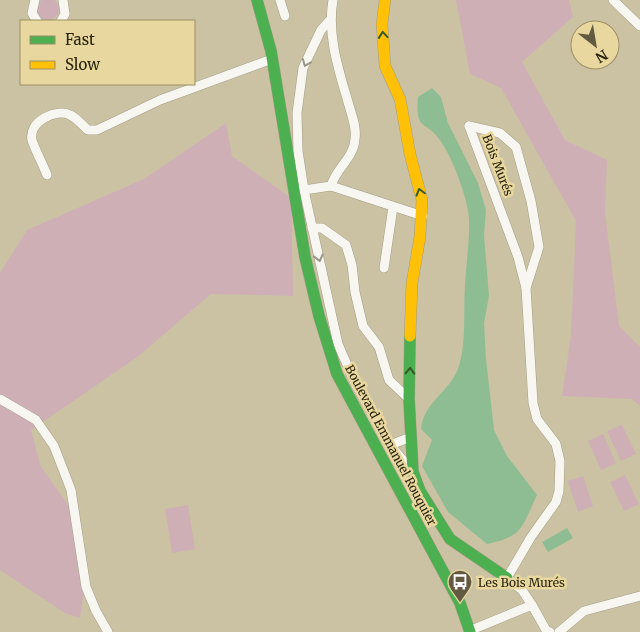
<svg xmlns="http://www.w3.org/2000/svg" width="640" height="632" font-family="Merriweather,serif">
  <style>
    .green { fill: #ceafb6 }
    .water { fill: #8fbd93 }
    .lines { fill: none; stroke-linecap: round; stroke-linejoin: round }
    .street-casing { stroke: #a49d85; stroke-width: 10 }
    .fast-casing { stroke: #a49d85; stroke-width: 12 }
    .slow-casing { stroke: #a49d85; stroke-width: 12 }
    .street { stroke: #f7f6f1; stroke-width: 9 }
    .fast { stroke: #4caf50; stroke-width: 11 }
    .slow { stroke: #ffc107; stroke-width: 11 }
    .oneway { stroke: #375a27 }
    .oneway2 { stroke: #9a978a }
    .labels { text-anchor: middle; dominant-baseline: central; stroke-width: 5; stroke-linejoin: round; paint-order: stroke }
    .street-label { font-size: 12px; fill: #29220c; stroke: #e8d89f }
    .poi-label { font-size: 12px; fill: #29220c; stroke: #e8d89f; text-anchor: start }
  </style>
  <rect width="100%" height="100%" fill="#cbc2a3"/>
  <g class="green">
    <circle cx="48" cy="9" r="11"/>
    <polygon points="456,0 569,0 573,17 522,62 565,140 607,160 605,212 619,326 640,347 640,406 632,399 562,396 571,336 576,221 501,88 470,74"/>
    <polygon points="226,123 232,156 291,198 293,296 211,294 136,358 31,430 41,467 77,517 87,565 80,618 65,613 0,570 0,273 27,230 144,179"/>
    <polygon points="622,425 636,454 621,461 607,431"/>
    <polygon points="603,434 616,463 601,470 588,441"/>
    <polygon points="625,475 639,504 624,511 610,482"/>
    <polygon points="583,476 593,506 578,512 568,481"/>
    <polygon points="188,505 195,549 172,553 165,509"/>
  </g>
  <g class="water">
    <path d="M432 88 441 97 448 123 478 183 486 210 484 235 489 296 484 323 486 359 494 430 507 456 537 495C522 527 523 537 487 544L448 512 422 466 432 440 421 429C424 402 448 393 458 369 467 343 463 312 465 286 466 264 470 240 469 218 467 196 453 159 440 140 425 119 415 132 418 97Z"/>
    <polygon points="567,528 573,538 548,552 542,542"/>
  </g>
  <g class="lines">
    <defs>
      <g id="street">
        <polyline points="35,0 32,13 37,21"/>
        <polyline points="280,0 285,16"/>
        <polyline points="613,0 640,26"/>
        <polyline points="61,21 65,14 63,0"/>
        <polyline points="329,21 321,30 303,68 297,113 298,151 304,190 338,344 356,385 390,445 413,472"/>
        <polyline points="469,126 500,133 516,147 531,201 539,247 526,288 533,403 537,419 556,444 560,461 559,491 556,502 531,537 507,578 522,590 532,605 469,631"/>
        <polyline points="469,126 518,257 526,288"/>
        <path d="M47 175C44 167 33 145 32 140 28 121 57 108 70 115 77 118 83 126 88 130H97L160 100 272 59"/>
        <path d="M331 186C336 168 354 158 355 139 357 127 351 113 348 102 338 68 327 34 333 0"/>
        <polyline points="304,190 331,186 423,216"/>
        <polyline points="312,228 322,228 346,245 352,265 355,292 363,326 379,347 389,380 409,399"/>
        <polyline points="384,268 393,207"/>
        <polyline points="0,399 36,420 54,446 71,490 86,587 96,611 108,632"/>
        <polyline points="390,445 411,437"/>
        <polyline points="532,605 546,630 550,632"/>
        <polyline points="559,632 584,611 640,596"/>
      </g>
      <g id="fast">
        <polyline points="257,0 271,51 305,257 319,316 337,374 460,603 470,632"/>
        <polyline points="410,336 409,399 413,472 420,491 450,539 507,578"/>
      </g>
      <polyline id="slow" points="385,0 382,24 385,66 400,99 410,154 422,200 420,237 412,283 410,336"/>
    </defs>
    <use href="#street" class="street-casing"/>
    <use href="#fast" class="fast-casing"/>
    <use href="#slow" class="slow-casing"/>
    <use href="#street" class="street"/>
    <use href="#fast" class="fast"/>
    <use href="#slow" class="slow"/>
  </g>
  <defs><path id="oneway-chevron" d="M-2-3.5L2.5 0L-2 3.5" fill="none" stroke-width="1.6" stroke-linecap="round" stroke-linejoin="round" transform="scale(1.25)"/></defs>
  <g class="oneway">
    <use href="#oneway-chevron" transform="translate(383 35) rotate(-95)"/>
    <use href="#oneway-chevron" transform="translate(420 192) rotate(-106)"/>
    <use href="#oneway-chevron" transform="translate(410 371) rotate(-88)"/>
  </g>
  <g class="oneway2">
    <use href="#oneway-chevron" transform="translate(306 63) rotate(112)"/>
    <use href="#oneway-chevron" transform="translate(319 258) rotate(76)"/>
  </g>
  <defs>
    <symbol id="bus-pin" viewBox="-11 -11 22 30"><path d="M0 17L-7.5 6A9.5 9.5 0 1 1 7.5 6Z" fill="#625a41" stroke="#e8d89f"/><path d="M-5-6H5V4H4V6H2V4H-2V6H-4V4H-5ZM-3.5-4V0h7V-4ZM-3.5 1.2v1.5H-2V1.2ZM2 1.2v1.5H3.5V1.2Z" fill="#fff"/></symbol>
  </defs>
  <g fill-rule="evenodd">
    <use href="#bus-pin" x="446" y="568" width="28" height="38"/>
  </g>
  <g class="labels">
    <g class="street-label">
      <text transform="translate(498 165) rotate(69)">Bois Murés</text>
      <text transform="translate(391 445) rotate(62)">Boulevard Emmanuel Rouquier</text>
    </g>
    <g class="poi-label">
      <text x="478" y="582">Les Bois Murés</text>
    </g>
  </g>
  <rect x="20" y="20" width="175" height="65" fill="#e8d89f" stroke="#9c8f64"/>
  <rect x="30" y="36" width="25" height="8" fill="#4caf50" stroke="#9c8f64"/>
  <text x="65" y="45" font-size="15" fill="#29220c">Fast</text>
  <rect x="30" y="61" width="25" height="8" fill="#ffc107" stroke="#9c8f64"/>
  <text x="65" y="70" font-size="15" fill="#29220c">Slow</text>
  <g transform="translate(595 45) rotate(149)"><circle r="24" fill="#e8d89f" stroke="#9c8f64"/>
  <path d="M0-4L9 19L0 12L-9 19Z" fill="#625a41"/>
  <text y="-8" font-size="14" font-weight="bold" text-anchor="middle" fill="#29220c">N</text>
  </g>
</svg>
